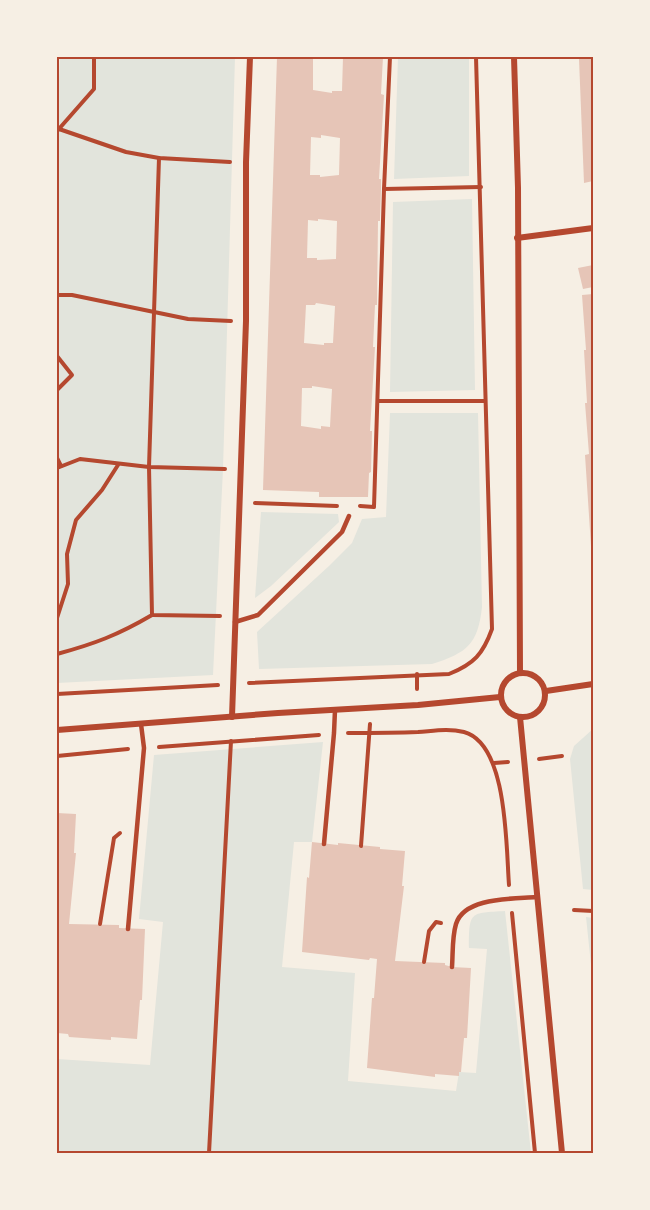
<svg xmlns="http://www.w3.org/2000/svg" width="650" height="1210" font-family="'Alegreya Sans',sans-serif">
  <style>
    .green { fill: #e2e4dc }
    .building { fill: #e6c5b7; fill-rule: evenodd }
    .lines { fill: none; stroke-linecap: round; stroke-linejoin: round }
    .path { stroke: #b5482f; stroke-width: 4 }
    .service { stroke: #b5482f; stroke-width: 4.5 }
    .minor { stroke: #b5482f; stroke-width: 6 }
    .neatline { fill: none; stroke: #b5482f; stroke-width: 2 }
  </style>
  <rect width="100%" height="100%" fill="#f6efe4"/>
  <g class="green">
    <polygon points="60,57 235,57 223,469 213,675 57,683 57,79 59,79"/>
    <polygon points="398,57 469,57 469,176 394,179"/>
    <polygon points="472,199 475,390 390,392 393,202"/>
    <path d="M390 413H478L482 607C478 644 467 653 432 664L259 669 257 632 329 566 352 543 362 519 386 517Z"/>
    <polygon points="261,512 338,514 339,522 271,586 255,598"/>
    <polygon points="593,729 593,890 583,889 570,759 574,746"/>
    <path d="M323 742 312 842H294L282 967 355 973 348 1081 456 1091 459 1072 476 1073 487 949 469 948C469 911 470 913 505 911L531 1153H57V1059L150 1065 163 922 139 919 154 755Z"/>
    <polygon points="586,917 593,918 593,984"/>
  </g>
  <g class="building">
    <path d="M277 57H313V90L332 93V91H342L343 57H383L381 94 384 95 379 179H381V190L380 221H378L377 305H375L373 347H375L370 431H372L371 472 369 473 368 497H319V492L263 490ZM321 135 340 138 339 175 320 177V175H310L311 137 321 138ZM318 219 337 221 336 259 317 260V258H307L308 220 318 221ZM316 303 335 306 333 343H324V345L304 343 306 305H315ZM312 386 332 389 330 427 321 426V429L301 426 302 388H312Z"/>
    <polygon points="593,57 593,181 584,183 579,59"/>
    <polygon points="593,265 593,287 583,289 578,268"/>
    <polygon points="593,294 593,546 591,546 585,455 589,454 585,403 587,403 584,350 586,350 582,295"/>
    <polygon points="57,813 76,814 74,853 76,853 69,924 119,925 119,928 145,929 142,1000 140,1000 137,1039 111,1037 111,1040 69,1037 68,1034 57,1033"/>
    <polygon points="312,842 338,845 338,843 380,847 380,849 405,851 402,886 404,886 395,961 445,963 445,965 452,967 471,968 467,1038 464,1038 461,1072 459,1072 459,1076 435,1074 435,1077 367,1068 372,998 374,998 377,959 370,958 369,960 302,952 307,877 309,878"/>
  </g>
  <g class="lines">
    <g class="path">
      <polyline points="59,129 126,152 159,158 230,162"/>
      <polyline points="58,130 94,89 94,57"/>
      <polyline points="159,158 149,467 152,615 220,616"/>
      <polyline points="384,189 481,187"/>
      <polyline points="57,295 72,295 188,319 231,321"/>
      <polyline points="57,356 72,375 57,390"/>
      <polyline points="378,401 485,401"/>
      <polyline points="57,458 61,466"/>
      <polyline points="57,468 80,459 149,467 225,469"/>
      <polyline points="255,503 337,506"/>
      <polyline points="360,506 374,507 384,189 390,57"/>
      <polyline points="57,618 68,584 67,554 76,520 102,490 118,465"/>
      <path d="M57 654C94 644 118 635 152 615"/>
      <polyline points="417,674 417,689"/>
      <path d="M249 683 449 674C474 664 483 654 492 629L476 57"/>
      <polyline points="57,694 218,685"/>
      <path d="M348 733C371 733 394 733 418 732 433 731 448 728 464 732 508 744 506 847 509 885"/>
      <polyline points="159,747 319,735"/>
      <polyline points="57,756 128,749"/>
      <polyline points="539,759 562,756"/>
      <polyline points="494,763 508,762"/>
      <polyline points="361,846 370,724"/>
      <polyline points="574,910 593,911"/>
      <polyline points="512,913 535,1153"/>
      <polyline points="100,924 114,838 120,833"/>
      <polyline points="424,962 429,931 436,922 441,923"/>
      <polyline points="209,1153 231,741"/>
    </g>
    <g class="service">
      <polyline points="235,622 258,615 342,532 349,516"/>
      <polyline points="324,844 334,733 335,710"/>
      <polyline points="128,929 144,748 141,724"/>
      <path d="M452 967C453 953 452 937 456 924 464 897 513 899 536 897"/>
    </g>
    <g class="minor">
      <polyline points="514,57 518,188 520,672"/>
      <polyline points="517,238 593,228"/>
      <circle cx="523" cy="695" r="22"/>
      <polyline points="546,691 593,684"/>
      <polyline points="232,717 246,321 246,162 250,57"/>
      <polyline points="520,717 562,1153"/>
      <polyline points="57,730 278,713 418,705 500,697"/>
    </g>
  </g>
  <rect width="650" height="1210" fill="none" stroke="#f6efe4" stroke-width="117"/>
  <rect x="58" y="58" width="534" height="1094" class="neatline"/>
</svg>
